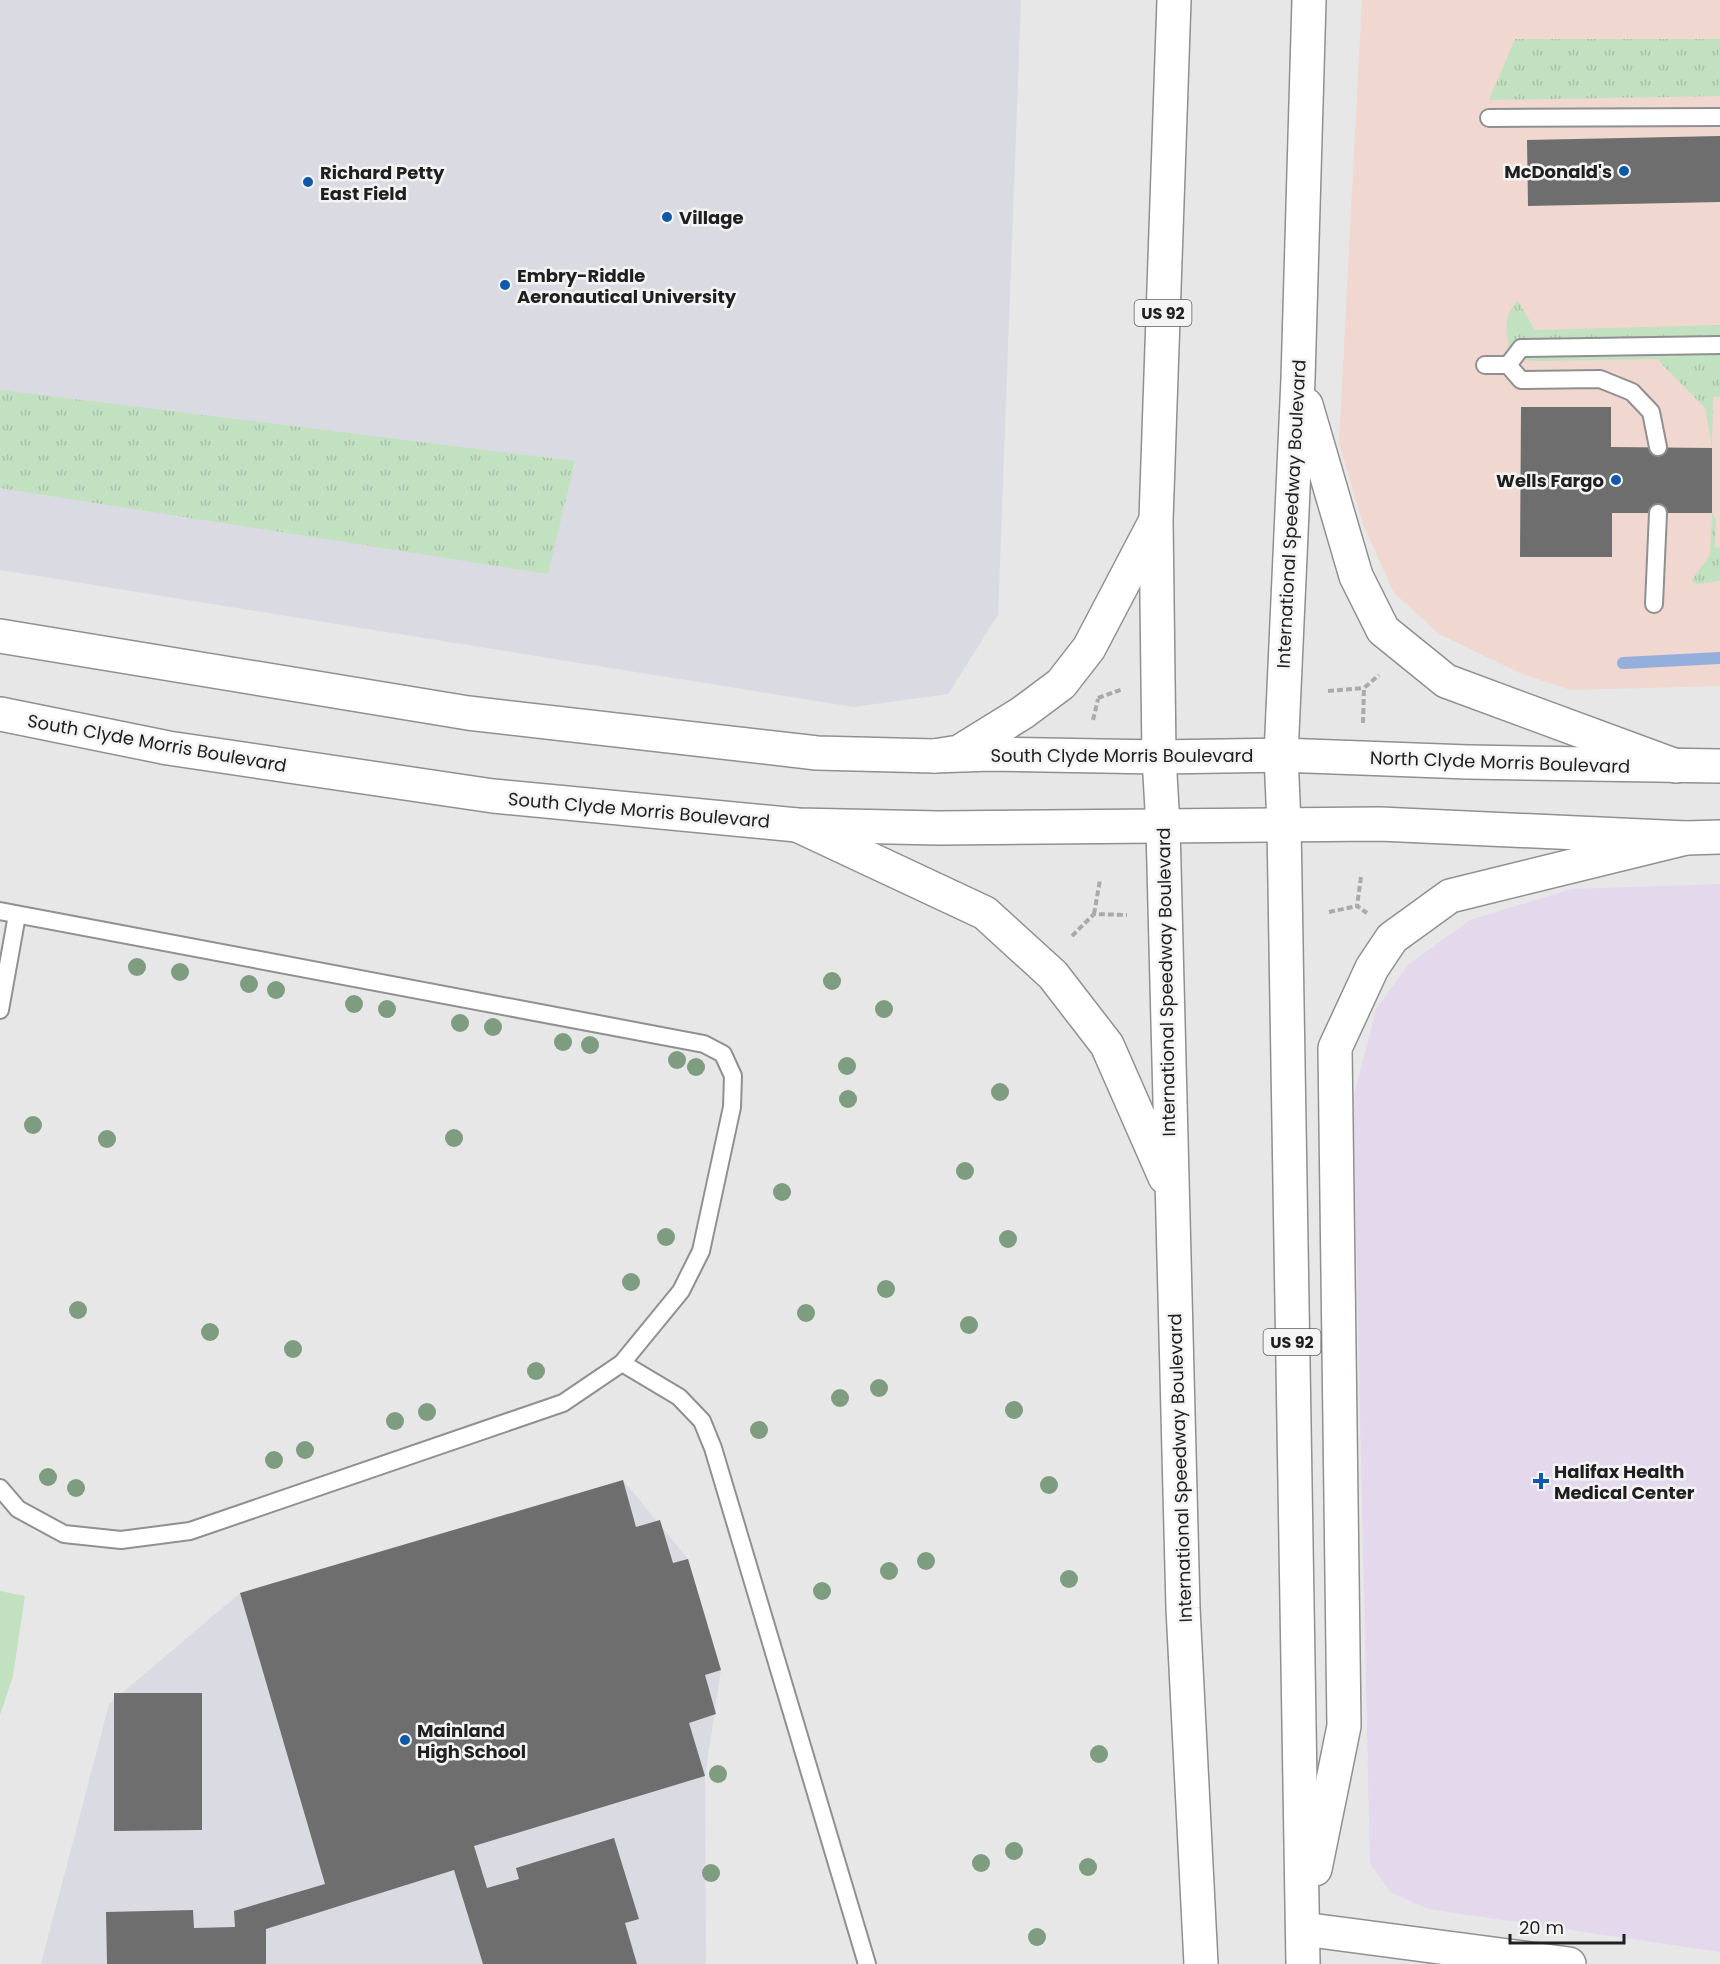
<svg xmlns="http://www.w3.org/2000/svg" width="1720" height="1964" font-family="Poppins,sans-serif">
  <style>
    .commercial { fill: #f0d7cf }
    .built { fill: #dadae2 }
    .medical { fill: #e4d8ec }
    .grass { fill: url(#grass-tufts) }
    .pitch { fill: #c2e1c0 }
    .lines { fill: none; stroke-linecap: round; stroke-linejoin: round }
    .stream { stroke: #95afdc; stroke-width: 12 }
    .building { fill: #6f6e6f }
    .service-casing { stroke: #909091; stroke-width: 20 }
    .minor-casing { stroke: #909091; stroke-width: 36 }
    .secondary-casing { stroke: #909091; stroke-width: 36 }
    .primary-casing { stroke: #909091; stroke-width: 36 }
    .path { stroke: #aaaaab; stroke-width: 4; stroke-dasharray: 6 3; stroke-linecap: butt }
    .service { stroke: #fff; stroke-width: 16 }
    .minor { stroke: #fff; stroke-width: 33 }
    .secondary { stroke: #fff; stroke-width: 33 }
    .primary { stroke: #fff; stroke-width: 33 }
    .tree { fill: #7e9c7f }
    .poi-dot { fill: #0e59a8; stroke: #f4f4f5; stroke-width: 2 }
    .labels { text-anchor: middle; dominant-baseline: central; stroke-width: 5; stroke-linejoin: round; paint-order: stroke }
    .shield { fill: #f4f4f5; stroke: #5f5f60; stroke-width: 1.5 }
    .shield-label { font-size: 16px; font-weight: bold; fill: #1f1f20 }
    .poi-label { font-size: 18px; font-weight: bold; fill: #1f1f20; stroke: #f4f4f5; text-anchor: start }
    .street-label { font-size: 18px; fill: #1f1f20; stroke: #f4f4f5 }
  </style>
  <defs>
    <pattern id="grass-tufts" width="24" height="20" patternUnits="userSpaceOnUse" patternTransform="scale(1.5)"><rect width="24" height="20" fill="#c2e1c0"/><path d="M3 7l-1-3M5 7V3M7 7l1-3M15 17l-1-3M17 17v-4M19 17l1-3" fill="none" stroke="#a6c1a5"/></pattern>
  </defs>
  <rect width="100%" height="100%" fill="#e7e7e8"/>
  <polygon class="commercial" points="1362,0 1720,0 1720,686 1571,690 1522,674 1439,634 1394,593 1363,524 1339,443"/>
  <g class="built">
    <polygon points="0,0 1021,0 998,615 948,694 854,707 0,570"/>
    <polygon points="623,1480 688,1559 721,1670 705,1776 706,1964 41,1964 109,1704 240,1593"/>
  </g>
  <polygon class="medical" points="1720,884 1720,1952 1428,1909 1390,1892 1370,1863 1353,1099 1376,1009 1409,964 1470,920 1571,889"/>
  <g class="grass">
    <polygon points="1515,39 1720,39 1720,96 1489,100"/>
    <path d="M1518 301 1535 330 1720 325V397H1713L1712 448 1705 408 1657 359 1543 361 1511 360C1508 339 1500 317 1518 301Z"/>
    <polygon points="0,390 575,461 548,574 0,488"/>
    <polygon points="1712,513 1716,520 1715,547 1720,547 1720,581 1697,584 1691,581 1710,555"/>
  </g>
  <polygon class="pitch" points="0,1591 25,1596 13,1676 0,1715"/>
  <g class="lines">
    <polyline class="stream" points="1623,663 1720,658"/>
  </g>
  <g class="building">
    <polygon points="1720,136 1720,202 1528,206 1527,140"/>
    <polygon points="1521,407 1611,407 1611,447 1712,448 1712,513 1612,513 1612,557 1520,557"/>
    <polygon points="623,1480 636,1527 660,1520 673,1563 688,1559 721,1670 705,1675 716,1714 689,1723 705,1776 474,1846 487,1888 519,1879 516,1868 614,1838 639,1919 625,1923 637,1964 483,1964 454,1870 266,1929 266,1964 107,1964 106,1912 193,1910 194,1928 235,1927 234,1911 325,1884 240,1593"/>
    <polygon points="114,1693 202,1693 202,1830 114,1831"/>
  </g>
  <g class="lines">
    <defs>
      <g id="service">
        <polyline points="1489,118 1720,117"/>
        <polyline points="1485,365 1508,365 1521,380 1600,379 1632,392 1651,412 1658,447"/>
        <polyline points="1508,365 1521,348 1720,345"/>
        <polyline points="1654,604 1658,513"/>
        <polyline points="0,911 704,1044 723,1054 733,1076 732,1107 701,1251 681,1291 622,1363 563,1403 190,1531 121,1540 64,1534 18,1509 0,1488"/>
        <polyline points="0,1010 17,915"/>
        <polyline points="622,1363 679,1397 702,1421 713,1448 867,1964"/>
      </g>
      <polyline id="minor" points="1303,1929 1569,1964"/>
      <g id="secondary">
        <polyline points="0,636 468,713 817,753 934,756 991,754 1159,757 1281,755 1468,762 1720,766"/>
        <polyline points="0,714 168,748 493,796 797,825 939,828 1380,824 1686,838 1720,837"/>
      </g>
      <g id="primary">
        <polyline points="1174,0 1156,520 1159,757 1163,827 1183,1608 1201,1964"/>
        <polyline points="1306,405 1356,576 1383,630 1446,681 1676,766"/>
        <polyline points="934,756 959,752 1022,713 1061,684 1089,648 1154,524"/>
        <polyline points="797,825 985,913 1053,975 1107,1045 1165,1177"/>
        <polyline points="1315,1869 1344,1726 1335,1048 1372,968 1392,938 1450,896 1686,838"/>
        <polyline points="1303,1964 1284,824 1281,755 1298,379 1309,0"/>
      </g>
    </defs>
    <use href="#service" class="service-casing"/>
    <use href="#minor" class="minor-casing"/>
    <use href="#secondary" class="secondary-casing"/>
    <use href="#primary" class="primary-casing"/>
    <g class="path">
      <polyline points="1328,691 1364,688"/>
      <polyline points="1098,698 1123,689"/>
      <polyline points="1093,720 1098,699"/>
      <polyline points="1363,723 1364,688 1379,675"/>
      <polyline points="1361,877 1357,906 1367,913"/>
      <polyline points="1329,912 1357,906"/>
      <polyline points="1094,914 1100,880"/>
      <polyline points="1072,936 1094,914 1127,915"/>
    </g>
    <use href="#service" class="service"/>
    <use href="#minor" class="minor"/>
    <use href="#secondary" class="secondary"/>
    <use href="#primary" class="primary"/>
  </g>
  <g class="tree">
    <circle cx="137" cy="967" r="9"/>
    <circle cx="180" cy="972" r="9"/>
    <circle cx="832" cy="981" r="9"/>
    <circle cx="249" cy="984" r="9"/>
    <circle cx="276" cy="990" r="9"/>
    <circle cx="354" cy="1004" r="9"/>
    <circle cx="387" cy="1009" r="9"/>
    <circle cx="884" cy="1009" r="9"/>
    <circle cx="460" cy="1023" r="9"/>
    <circle cx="493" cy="1027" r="9"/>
    <circle cx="563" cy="1042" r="9"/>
    <circle cx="590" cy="1045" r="9"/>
    <circle cx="677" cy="1060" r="9"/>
    <circle cx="847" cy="1066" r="9"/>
    <circle cx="696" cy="1067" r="9"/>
    <circle cx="1000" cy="1092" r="9"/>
    <circle cx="848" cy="1099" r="9"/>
    <circle cx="33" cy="1125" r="9"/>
    <circle cx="454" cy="1138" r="9"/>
    <circle cx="107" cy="1139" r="9"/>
    <circle cx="965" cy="1171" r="9"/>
    <circle cx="782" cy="1192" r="9"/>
    <circle cx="666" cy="1237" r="9"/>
    <circle cx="1008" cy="1239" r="9"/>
    <circle cx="631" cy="1282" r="9"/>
    <circle cx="886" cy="1289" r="9"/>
    <circle cx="78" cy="1310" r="9"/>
    <circle cx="806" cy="1313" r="9"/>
    <circle cx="969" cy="1325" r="9"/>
    <circle cx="210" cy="1332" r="9"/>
    <circle cx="293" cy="1349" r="9"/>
    <circle cx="536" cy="1371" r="9"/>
    <circle cx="879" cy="1388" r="9"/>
    <circle cx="840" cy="1398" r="9"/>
    <circle cx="1014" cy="1410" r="9"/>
    <circle cx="427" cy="1412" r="9"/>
    <circle cx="395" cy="1421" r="9"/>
    <circle cx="759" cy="1430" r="9"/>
    <circle cx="305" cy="1450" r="9"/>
    <circle cx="274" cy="1460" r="9"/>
    <circle cx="48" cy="1477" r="9"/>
    <circle cx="1049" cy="1485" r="9"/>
    <circle cx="76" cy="1488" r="9"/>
    <circle cx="926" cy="1561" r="9"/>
    <circle cx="889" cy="1571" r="9"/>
    <circle cx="1069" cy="1579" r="9"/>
    <circle cx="822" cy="1591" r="9"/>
    <circle cx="1099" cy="1754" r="9"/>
    <circle cx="718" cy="1774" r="9"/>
    <circle cx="1014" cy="1851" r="9"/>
    <circle cx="981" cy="1863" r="9"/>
    <circle cx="1088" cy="1867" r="9"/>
    <circle cx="711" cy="1873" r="9"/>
    <circle cx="1037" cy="1937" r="9"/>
  </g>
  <g class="poi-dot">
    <circle cx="1624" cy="171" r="6"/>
    <circle cx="308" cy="182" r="6"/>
    <circle cx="667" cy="217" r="6"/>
    <circle cx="505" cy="285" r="6"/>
    <circle cx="1616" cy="480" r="6"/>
    <path d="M1538 1472h6v6h6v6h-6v6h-6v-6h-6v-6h6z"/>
    <circle cx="405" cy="1740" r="6"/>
  </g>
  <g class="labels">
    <g class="shield">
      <rect x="1134.5" y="300" width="57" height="26" rx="4.5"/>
      <rect x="1263.5" y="1329" width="57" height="26" rx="4.5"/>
    </g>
    <g class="shield-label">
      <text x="1163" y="313">US 92</text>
      <text x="1292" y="1342">US 92</text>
    </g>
    <g class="poi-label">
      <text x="1612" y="171" text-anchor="end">McDonald's</text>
      <text x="320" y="172">Richard Petty<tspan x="320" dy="21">East Field</tspan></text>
      <text x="679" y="217">Village</text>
      <text x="517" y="275">Embry-Riddle<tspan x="517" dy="21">Aeronautical University</tspan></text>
      <text x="1604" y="480" text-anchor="end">Wells Fargo</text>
      <text x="1554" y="1471">Halifax Health<tspan x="1554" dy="21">Medical Center</tspan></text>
      <text x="417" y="1730">Mainland<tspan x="417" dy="21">High School</tspan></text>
    </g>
    <g class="street-label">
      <text transform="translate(1291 514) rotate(-87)">International Speedway Boulevard</text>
      <text transform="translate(157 743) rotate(10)">South Clyde Morris Boulevard</text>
      <text x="1122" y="755">South Clyde Morris Boulevard</text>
      <text transform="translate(1500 762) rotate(2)">North Clyde Morris Boulevard</text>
      <text transform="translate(639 810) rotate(5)">South Clyde Morris Boulevard</text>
      <text transform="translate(1166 982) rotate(-91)">International Speedway Boulevard</text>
      <text transform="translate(1180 1468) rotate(-92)">International Speedway Boulevard</text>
    </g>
  </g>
  <path d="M1510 1934v9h114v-9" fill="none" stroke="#1f1f20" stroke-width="3"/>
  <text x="1519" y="1934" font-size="18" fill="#1f1f20" stroke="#f4f4f5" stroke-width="4.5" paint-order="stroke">20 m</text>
</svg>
